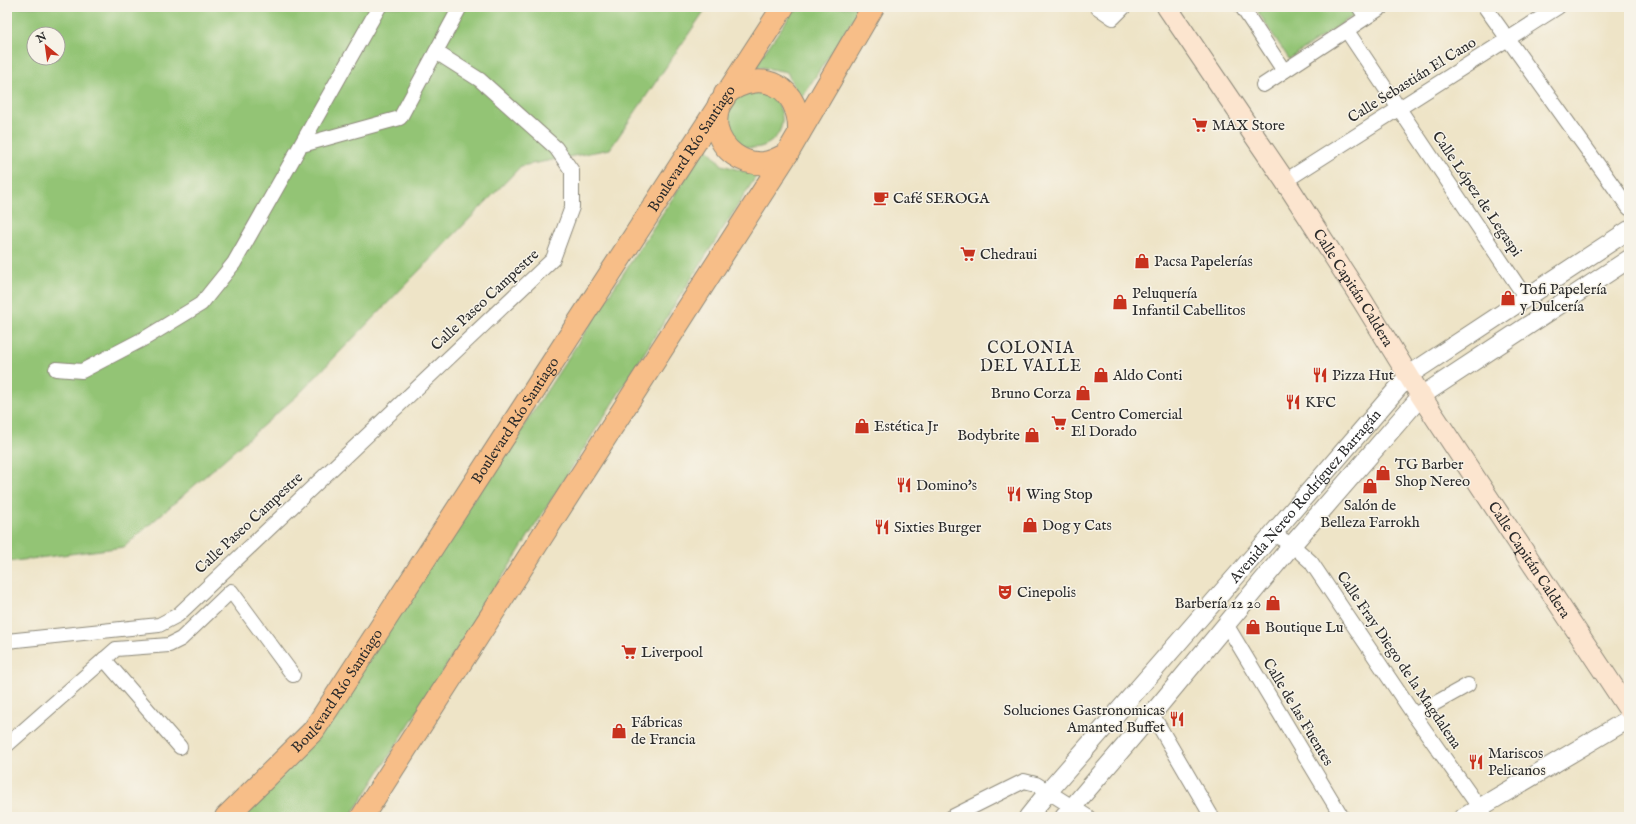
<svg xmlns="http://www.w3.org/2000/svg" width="1636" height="824" font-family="'IM FELL English',serif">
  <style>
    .green { fill: #93c474; stroke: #5f7850; fill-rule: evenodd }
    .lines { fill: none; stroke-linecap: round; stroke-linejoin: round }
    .minor-casing { stroke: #8c8879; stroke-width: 16 }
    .tertiary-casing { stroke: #8c8879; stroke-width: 20 }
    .secondary-casing { stroke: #8c8879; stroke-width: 22 }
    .primary-casing { stroke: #8c8879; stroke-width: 24 }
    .minor { stroke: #fff; stroke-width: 14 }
    .tertiary { stroke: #fff; stroke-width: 18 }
    .secondary { stroke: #fce5cf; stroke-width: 20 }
    .primary { stroke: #f7be88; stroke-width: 22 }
    .labels { text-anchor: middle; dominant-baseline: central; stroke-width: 3; stroke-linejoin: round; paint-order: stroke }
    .street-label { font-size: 15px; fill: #2b2b2b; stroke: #f7f3e8 }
    .poi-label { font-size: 15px; fill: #2b2b2b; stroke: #f7f3e8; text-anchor: start }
    .neighbourhood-label { font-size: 16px; letter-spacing: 1px; fill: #2b2b2b; stroke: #f7f3e8 }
  </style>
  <rect width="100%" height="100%" fill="#f7f3e8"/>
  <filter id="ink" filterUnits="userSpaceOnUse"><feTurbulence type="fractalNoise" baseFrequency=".025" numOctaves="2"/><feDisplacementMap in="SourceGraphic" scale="8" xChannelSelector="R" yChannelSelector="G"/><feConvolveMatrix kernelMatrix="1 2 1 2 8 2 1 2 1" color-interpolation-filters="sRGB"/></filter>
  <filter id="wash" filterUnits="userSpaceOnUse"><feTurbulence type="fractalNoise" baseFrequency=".012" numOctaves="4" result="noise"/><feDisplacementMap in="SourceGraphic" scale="16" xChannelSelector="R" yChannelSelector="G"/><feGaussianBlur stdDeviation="0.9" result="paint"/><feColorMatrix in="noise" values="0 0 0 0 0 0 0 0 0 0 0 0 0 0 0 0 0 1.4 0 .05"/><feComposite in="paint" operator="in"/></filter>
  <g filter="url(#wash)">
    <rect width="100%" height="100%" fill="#eee4c7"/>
    <g class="green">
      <path d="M7 7H707L610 149 521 166 298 395 124 547 7 562ZM34 34H58V58H34Z"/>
      <polygon points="796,7 861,7 800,100 787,72 755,66"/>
      <polygon points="1265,7 1356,7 1359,12 1289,59 1258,12"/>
      <path d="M739 92C746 92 761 91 766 93 770 94 774 98 776 101 798 133 756 167 727 135L725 106Z"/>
      <polygon points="706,147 722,165 757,175 360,802 349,817 236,817 491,476"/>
    </g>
  </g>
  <g filter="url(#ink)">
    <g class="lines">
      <defs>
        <g id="minor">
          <polyline points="1097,7 1113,18 1124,7"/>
          <polyline points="1242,7 1284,71"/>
          <polyline points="1359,7 1366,17"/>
          <polyline points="1485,7 1629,208"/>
          <polyline points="1347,31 1526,298"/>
          <polyline points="1263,85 1382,7"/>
          <polyline points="302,145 400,118 460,7"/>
          <polyline points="1285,181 1558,7"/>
          <polyline points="56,369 82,371 147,337 201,304 234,263 379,7"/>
          <polyline points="1273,534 1292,545 1311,562 1414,715 1486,817"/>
          <polyline points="1226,624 1342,817"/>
          <polyline points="7,641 159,625 178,615 553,259 572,207 572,171 556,148 480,80 436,52"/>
          <polyline points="104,659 180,747"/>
          <polyline points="1152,714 1212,817"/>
          <polyline points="1414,715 1468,685"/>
          <polyline points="7,745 116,649 169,645 181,639 231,591 293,675"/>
          <polyline points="952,817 1024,781 1036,784 1088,817"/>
        </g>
        <g id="tertiary">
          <path id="s1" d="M1028 817 1048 792 1258 551 1409 375 1629 230"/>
          <polyline points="1064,817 1152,714 1292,545 1421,396 1629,259"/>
          <polyline points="1464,817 1629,719"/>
        </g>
        <g id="secondary">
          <path id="s2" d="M1167 7 1285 181 1362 300 1421 396 1629 710"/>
        </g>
        <g id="primary">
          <path d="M725 94C762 66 801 87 799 133"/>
          <path d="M719 104C717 112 715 120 717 129 722 150 742 165 764 163 772 162 779 158 787 154"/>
          <path id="s3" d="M226 817 314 730 783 7"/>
          <polyline points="362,817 787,154 873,7"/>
        </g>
      </defs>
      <use href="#minor" class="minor-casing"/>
      <use href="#tertiary" class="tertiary-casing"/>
      <use href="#secondary" class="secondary-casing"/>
      <use href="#primary" class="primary-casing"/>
      <use href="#minor" class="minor"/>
      <use href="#tertiary" class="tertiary"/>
      <use href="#secondary" class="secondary"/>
      <use href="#primary" class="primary"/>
    </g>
  </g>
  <defs>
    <symbol id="supermarket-bare" viewBox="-9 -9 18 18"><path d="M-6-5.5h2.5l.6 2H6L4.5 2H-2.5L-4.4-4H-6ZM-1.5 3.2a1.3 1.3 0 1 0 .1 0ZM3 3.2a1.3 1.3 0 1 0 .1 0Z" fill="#c8321e" stroke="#f7f3e8" stroke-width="2.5" paint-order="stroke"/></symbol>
    <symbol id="cafe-bare" viewBox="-9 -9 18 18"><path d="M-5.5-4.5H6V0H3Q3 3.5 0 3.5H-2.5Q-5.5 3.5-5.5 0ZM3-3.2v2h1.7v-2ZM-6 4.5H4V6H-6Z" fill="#c8321e" stroke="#f7f3e8" stroke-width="2.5" paint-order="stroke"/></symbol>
    <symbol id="shop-bare" viewBox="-9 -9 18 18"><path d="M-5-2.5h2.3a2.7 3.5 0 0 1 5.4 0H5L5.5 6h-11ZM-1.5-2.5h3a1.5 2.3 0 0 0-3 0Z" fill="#c8321e" stroke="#f7f3e8" stroke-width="2.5" paint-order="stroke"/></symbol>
    <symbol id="restaurant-bare" viewBox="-9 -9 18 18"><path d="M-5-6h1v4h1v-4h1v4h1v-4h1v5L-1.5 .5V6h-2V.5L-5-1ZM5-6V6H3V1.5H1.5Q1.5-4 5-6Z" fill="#c8321e" stroke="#f7f3e8" stroke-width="2.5" paint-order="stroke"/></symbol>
    <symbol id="theatre-bare" viewBox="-9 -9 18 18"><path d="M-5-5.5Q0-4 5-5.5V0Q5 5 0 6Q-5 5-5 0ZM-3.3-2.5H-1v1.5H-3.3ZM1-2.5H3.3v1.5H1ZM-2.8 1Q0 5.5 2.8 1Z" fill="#c8321e" stroke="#f7f3e8" stroke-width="2.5" paint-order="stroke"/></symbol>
  </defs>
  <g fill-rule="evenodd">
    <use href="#supermarket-bare" x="1189" y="114" width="22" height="22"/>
    <use href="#cafe-bare" x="870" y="187" width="22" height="22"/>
    <use href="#supermarket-bare" x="957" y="243" width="22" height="22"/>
    <use href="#shop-bare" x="1131" y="250" width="22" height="22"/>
    <use href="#shop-bare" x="1497" y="287" width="22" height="22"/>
    <use href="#shop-bare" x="1109" y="291" width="22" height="22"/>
    <use href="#shop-bare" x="1090" y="364" width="22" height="22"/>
    <use href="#restaurant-bare" x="1309" y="364" width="22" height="22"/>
    <use href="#shop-bare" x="1072" y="382" width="22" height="22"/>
    <use href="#restaurant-bare" x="1282" y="391" width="22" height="22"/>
    <use href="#supermarket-bare" x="1048" y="412" width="22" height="22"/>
    <use href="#shop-bare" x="851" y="415" width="22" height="22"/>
    <use href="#shop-bare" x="1021" y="424" width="22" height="22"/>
    <use href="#shop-bare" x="1372" y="462" width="22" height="22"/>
    <use href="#restaurant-bare" x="893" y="474" width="22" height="22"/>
    <use href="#shop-bare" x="1359" y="475" width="22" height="22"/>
    <use href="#restaurant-bare" x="1003" y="483" width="22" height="22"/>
    <use href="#shop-bare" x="1019" y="514" width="22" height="22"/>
    <use href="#restaurant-bare" x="871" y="516" width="22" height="22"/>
    <use href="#theatre-bare" x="994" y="581" width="22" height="22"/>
    <use href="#shop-bare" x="1262" y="592" width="22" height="22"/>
    <use href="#shop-bare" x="1242" y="616" width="22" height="22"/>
    <use href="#supermarket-bare" x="618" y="641" width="22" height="22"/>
    <use href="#restaurant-bare" x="1166" y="708" width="22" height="22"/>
    <use href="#shop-bare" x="608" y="720" width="22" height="22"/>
    <use href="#restaurant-bare" x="1465" y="751" width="22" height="22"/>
  </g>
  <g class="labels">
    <g class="street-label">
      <text transform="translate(1412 80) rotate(-32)">Calle Sebastián El Cano</text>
      <text stroke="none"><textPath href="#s3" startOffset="817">Boulevard Río Santiago</textPath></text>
      <text transform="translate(1477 194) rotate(56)">Calle López de Legaspi</text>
      <text stroke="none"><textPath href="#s2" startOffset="337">Calle Capitán Caldera</textPath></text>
      <text transform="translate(485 300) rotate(-43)">Calle Paseo Campestre</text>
      <text stroke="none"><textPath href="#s3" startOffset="493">Boulevard Río Santiago</textPath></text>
      <text stroke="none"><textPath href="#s1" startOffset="424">Avenida Nereo Rodríguez Barragán</textPath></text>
      <text transform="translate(249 523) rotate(-43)">Calle Paseo Campestre</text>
      <text stroke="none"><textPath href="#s2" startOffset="661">Calle Capitán Caldera</textPath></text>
      <text transform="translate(1399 660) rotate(56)">Calle Fray Diego de la Magdalena</text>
      <text stroke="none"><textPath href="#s3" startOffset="169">Boulevard Río Santiago</textPath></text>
      <text transform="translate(1298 712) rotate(59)">Calle de las Fuentes</text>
    </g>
    <g class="poi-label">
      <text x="1212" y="125">MAX Store</text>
      <text x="893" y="198">Café SEROGA</text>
      <text x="980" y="254">Chedraui</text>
      <text x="1154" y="261">Pacsa Papelerías</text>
      <text x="1520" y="289">Tofi Papelería<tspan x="1520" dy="17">y Dulcería</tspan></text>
      <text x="1132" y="293">Peluquería<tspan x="1132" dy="17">Infantil Cabellitos</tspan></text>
      <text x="1113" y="375">Aldo Conti</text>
      <text x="1332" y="375">Pizza Hut</text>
      <text x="1071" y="393" text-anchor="end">Bruno Corza</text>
      <text x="1305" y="402">KFC</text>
      <text x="1071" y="414">Centro Comercial<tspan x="1071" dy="17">El Dorado</tspan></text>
      <text x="874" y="426">Estética Jr</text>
      <text x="1020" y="435" text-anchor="end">Bodybrite</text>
      <text x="1395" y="464">TG Barber<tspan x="1395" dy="17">Shop Nereo</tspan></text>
      <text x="916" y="485">Domino's</text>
      <text x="1026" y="494">Wing Stop</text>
      <text x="1370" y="505" text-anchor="middle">Salón de<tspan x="1370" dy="17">Belleza Farrokh</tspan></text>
      <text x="1042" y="525">Dog y Cats</text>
      <text x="894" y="527">Sixties Burger</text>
      <text x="1017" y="592">Cinepolis</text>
      <text x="1261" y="603" text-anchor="end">Barbería 12 20</text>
      <text x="1265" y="627">Boutique Lu</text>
      <text x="641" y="652">Liverpool</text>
      <text x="1165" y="710" text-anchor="end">Soluciones Gastronomicas<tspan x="1165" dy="17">Amanted Buffet</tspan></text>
      <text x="631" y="722">Fábricas<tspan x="631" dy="17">de Francia</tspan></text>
      <text x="1488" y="753">Mariscos<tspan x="1488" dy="17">Pelicanos</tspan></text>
    </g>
    <g class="neighbourhood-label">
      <text x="1031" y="349">COLONIA<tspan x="1031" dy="18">DEL VALLE</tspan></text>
    </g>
  </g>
  <rect width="1636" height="824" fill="none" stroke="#f7f3e8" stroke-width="24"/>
  <g transform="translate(46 46) rotate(331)"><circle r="19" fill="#f7f3e8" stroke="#a5a39c"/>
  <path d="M0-3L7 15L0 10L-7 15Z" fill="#c8321e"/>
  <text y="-6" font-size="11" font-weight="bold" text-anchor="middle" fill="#2b2b2b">N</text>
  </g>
</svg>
